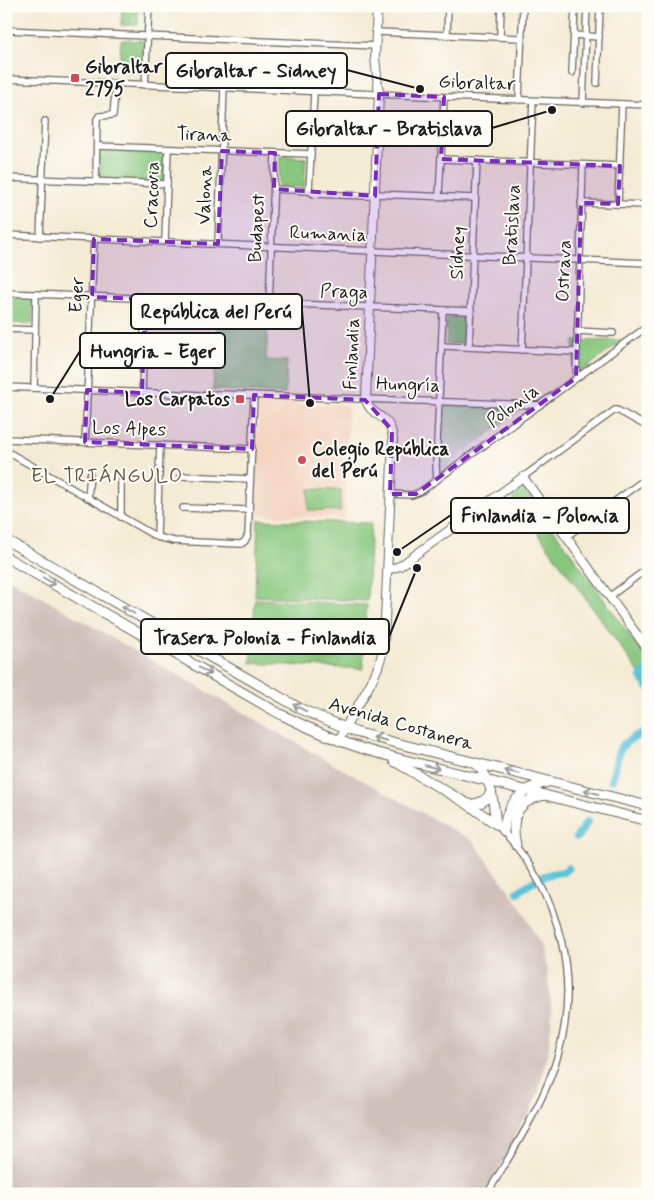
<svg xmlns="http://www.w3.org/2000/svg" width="654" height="1200" font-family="Mynerve,sans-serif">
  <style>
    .built { fill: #f4d3c0 }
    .industrial { fill: #d0c0bc }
    .green { fill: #87c67d; stroke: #52714c }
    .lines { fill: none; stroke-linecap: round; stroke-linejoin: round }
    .canal { stroke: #5cc3d8; stroke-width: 8 }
    .street-casing { stroke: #68645c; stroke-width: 8 }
    .secondary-casing { stroke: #68645c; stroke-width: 10 }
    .primary-casing { stroke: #68645c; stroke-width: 11 }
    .street { stroke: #fff; stroke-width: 5.5 }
    .secondary { stroke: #fff; stroke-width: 8 }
    .primary { stroke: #fff; stroke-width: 9 }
    .oneway { stroke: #999 }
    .marked { fill: #7b2cbf; fill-opacity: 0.2; stroke: #7b2cbf; stroke-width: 4; stroke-dasharray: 10 6; stroke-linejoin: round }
    .poi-dot { fill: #d1495b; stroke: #fdfcf7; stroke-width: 2 }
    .labels { text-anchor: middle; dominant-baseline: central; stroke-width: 4; stroke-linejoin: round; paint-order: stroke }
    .poi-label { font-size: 19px; font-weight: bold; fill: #1c1c1c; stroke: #fdfcf7; text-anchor: start }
    .street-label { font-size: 19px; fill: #1c1c1c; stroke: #fdfcf7 }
    .neighbourhood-label { font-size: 20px; letter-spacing: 1px; fill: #64513e; stroke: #fdfcf7 }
    .leader { fill: none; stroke: #1c1c1c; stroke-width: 2 }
    .callout-dot { fill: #1c1c1c; stroke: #fdfcf7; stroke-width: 2 }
    .callout { fill: #fdfcf7; stroke: #1c1c1c; stroke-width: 2 }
    .callout-label { font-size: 20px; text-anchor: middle; font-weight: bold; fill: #1c1c1c }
  </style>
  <rect width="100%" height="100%" fill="#fdfcf7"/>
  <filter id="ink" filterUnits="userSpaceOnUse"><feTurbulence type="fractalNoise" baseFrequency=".02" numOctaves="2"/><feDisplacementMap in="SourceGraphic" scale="10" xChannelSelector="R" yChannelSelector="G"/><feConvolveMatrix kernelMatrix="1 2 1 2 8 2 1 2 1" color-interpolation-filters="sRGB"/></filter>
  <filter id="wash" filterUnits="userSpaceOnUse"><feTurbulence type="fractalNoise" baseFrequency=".0096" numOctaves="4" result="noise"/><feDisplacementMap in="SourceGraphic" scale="20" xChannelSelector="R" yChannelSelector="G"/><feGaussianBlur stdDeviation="1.12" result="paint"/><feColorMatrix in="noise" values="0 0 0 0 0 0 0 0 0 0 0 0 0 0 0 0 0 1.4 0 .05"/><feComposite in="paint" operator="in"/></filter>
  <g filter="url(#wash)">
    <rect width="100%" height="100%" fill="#f4ebd4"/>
    <polygon class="built" points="258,401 348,405 345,518 255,515"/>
    <polygon class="industrial" points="6,577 326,760 473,841 521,907 540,944 547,970 552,1013 549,1047 538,1093 528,1116 523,1120 513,1139 513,1145 484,1194 6,1194"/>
    <g class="green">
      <polygon points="122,6 138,6 138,25 121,25"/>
      <polygon points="121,40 146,41 144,72 119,71"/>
      <polygon points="100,148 165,151 164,182 99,178"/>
      <polygon points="280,156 306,158 304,187 278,186"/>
      <polygon points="6,296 33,297 32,324 6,323"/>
      <polygon points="218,308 269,311 266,360 287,361 285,394 213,390"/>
      <polygon points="447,317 464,318 463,344 446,344"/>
      <polygon points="624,340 573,377 574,341"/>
      <polygon points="443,405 522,408 440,471 441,412 443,412"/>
      <polygon points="519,486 524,488 648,661 648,685 509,493"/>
      <polygon points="309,489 341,490 340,511 308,510"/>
      <polygon points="258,520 371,523 367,601 255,596"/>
      <polygon points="255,599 367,605 363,669 251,663"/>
    </g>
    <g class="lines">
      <g class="canal">
        <polyline points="648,670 641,676 648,687"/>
        <path d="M612 780C621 747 613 747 648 730"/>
        <polyline points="577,837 587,822"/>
        <path d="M518 892C533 881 545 873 564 872L568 868"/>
      </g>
    </g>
  </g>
  <g filter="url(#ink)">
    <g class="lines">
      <defs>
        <g id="street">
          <polyline points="6,30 376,46"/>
          <polyline points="376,32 521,38"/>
          <polyline points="447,35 448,6"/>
          <polyline points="574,35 599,37"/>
          <polyline points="500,37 501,6"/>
          <polyline points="572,73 575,6"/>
          <polyline points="6,79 648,105"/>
          <polyline points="597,83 600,6"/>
          <polyline points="145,85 149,6"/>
          <polyline points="519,100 523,6"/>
          <polyline points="583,103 587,6"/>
          <polyline points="97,146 311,154"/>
          <polyline points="441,159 620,166"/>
          <polyline points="6,178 167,184"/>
          <polyline points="96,181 97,119 99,116 113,115 116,83"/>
          <polyline points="274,189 309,191 314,194 368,196 375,194 475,198"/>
          <polyline points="309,191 314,92"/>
          <polyline points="439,196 444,97"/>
          <polyline points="581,203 648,205"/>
          <polyline points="618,204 622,104"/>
          <polyline points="6,235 648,263"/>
          <polyline points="40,237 45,121"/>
          <polyline points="165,242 168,149"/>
          <polyline points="218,244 224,88"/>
          <polyline points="6,293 471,311"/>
          <polyline points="269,304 275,153"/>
          <polyline points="6,329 35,330"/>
          <polyline points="577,331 613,333"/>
          <polyline points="442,346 576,352"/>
          <polyline points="469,347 477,160"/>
          <polyline points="522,350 533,101"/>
          <polyline points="576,378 583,165"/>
          <polyline points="6,387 203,395 220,394 540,405"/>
          <polyline points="34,388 36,294"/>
          <polyline points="142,393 145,299"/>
          <polyline points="6,439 252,449"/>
          <polyline points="85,442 94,239"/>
          <polyline points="6,451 157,537 174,541 241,544 245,541 248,535 254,395"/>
          <polyline points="181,476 250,479"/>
          <polyline points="523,477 615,410 619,411 648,427"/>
          <polyline points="437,480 436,465 443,310"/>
          <polyline points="390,494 412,495 420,492 648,326"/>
          <polyline points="88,498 90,475"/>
          <polyline points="183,508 249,510"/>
          <polyline points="121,517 121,482"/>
          <polyline points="157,537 160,445"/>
          <polyline points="566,537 648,477"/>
          <polyline points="609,597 648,568"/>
          <path d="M487 1194C510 1155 536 1116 552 1073 585 985 562 890 496 824"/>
        </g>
        <g id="secondary">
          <polyline points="387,570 400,566 523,477 648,650"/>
          <path d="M339 741C353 708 380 679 384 643L393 439C390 411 370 419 366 399L379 94 375 58 377 6"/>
        </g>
        <g id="primary">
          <polyline points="6,540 301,709 355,732 396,743 648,806"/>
          <path d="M6 557 280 714C314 731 348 746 385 755L648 821"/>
          <polyline points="394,761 466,803 496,824"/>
          <path d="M476 764C493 779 493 803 496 824"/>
          <path d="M468 804C478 805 486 801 491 793"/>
          <path d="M504 831C505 805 523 787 548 782"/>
          <path d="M516 845C510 818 516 801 545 795"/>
        </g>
      </defs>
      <use href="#street" class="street-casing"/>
      <use href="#secondary" class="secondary-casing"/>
      <use href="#primary" class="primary-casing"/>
      <use href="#street" class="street"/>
      <use href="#secondary" class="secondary"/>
      <use href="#primary" class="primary"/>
    </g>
    <defs><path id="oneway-shaft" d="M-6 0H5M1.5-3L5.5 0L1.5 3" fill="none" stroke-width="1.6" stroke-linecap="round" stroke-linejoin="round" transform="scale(1.25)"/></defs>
    <g class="oneway">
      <use href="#oneway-shaft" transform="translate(49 581) rotate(30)"/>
      <use href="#oneway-shaft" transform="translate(128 610) rotate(-150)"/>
      <use href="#oneway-shaft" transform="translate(205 671) rotate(30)"/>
      <use href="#oneway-shaft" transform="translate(300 708) rotate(-152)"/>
      <use href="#oneway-shaft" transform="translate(380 739) rotate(-164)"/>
      <use href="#oneway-shaft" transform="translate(432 767) rotate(14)"/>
      <use href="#oneway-shaft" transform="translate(512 772) rotate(-166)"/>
      <use href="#oneway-shaft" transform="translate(591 792) rotate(-166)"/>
    </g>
  </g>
  <path class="marked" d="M379 94 444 97 441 159 620 166 618 204 581 203 576 378 416 494H390L392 430 365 400 254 395 252 449 85 442 87 390 142 393 145 299 92 297 94 239 218 244 222 151 275 153 274 189 375 196Z"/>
  <g class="poi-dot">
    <rect x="70" y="73" width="10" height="10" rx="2.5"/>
    <rect x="235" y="394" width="10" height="10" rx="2.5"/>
    <circle cx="302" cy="460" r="5"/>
  </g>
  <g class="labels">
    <g class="poi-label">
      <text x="85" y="67">Gibraltar<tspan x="85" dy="22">2795</tspan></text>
      <text x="230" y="399" text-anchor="end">Los Carpatos</text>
      <text x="312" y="449">Colegio República<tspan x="312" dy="22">del Perú</tspan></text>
    </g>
    <g class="street-label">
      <text transform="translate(477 83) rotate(2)">Gibraltar</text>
      <text transform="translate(204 135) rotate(2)">Tirana</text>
      <text transform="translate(152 195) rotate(-88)">Cracovia</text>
      <text transform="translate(205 195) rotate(-88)">Valona</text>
      <text transform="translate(512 225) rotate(-87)">Bratislava</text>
      <text transform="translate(257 228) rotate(-87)">Budapest</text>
      <text transform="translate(328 234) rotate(2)">Rumania</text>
      <text transform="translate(458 253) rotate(-88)">Sídney</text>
      <text transform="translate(564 271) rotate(-88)">Ostrava</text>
      <text transform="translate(344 292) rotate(2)">Praga</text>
      <text transform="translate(77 295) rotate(-87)">Eger</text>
      <text transform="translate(352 354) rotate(-88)">Finlandia</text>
      <text transform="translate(408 385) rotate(2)">Hungría</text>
      <text transform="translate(513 406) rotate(-36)">Polonia</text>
      <text transform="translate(129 429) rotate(2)">Los Alpes</text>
      <text transform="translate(401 724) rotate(16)">Avenida Costanera</text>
    </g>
    <g class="neighbourhood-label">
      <text x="107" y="476">EL TRIÁNGULO</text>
    </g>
  </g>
  <path class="leader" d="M420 89L347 70M552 110L492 128M310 403L302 311M50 399L80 351M397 552L451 515M417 568L389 637"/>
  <g class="callout-dot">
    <circle cx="420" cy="89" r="5"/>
    <circle cx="552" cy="110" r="5"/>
    <circle cx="310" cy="403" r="5"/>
    <circle cx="50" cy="399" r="5"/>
    <circle cx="397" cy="552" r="5"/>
    <circle cx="417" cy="568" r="5"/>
  </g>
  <g class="callout">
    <rect x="166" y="53" width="181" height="35" rx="5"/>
    <rect x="286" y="111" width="206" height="35" rx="5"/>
    <rect x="131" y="294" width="171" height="35" rx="5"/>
    <rect x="80" y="333" width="145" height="35" rx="5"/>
    <rect x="451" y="498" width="178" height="35" rx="5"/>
    <rect x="141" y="619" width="248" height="35" rx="5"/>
  </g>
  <g class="callout-label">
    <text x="256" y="77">Gibraltar - Sidney</text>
    <text x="389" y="135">Gibraltar - Bratislava</text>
    <text x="216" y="318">República del Perú</text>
    <text x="153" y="358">Hungria - Eger</text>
    <text x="540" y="522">Finlandia - Polonia</text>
    <text x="265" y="644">Trasera Polonia - Finlandia</text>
  </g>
  <rect width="654" height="1200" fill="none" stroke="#fdfcf7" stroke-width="25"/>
</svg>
